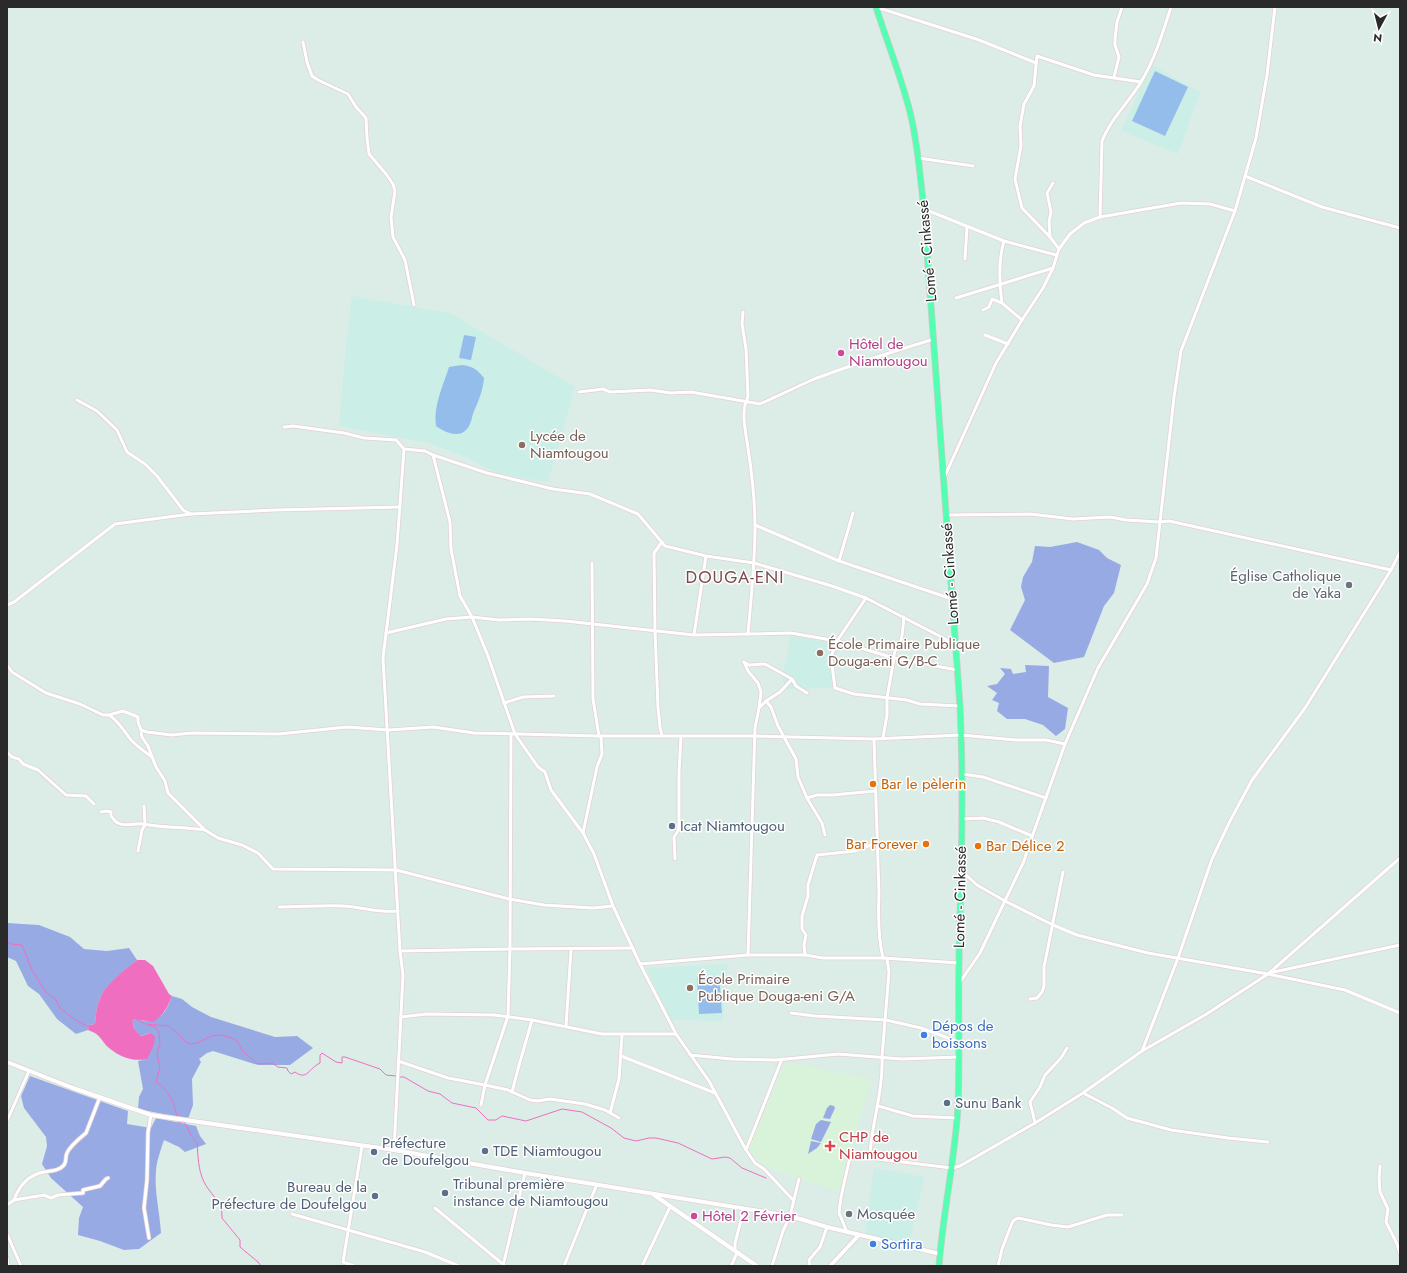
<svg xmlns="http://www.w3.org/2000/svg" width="1407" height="1273" font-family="Jost,sans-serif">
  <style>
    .education { fill: #cbeee7 }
    .medical { fill: #d9f3db }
    .green { fill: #98aae4 }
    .pitch { fill: #94bdeb }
    .water { fill: #f06ec0 }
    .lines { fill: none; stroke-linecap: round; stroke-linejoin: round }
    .stream { stroke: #f06ec0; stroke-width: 1 }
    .street-casing { stroke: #e3d1d3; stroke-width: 4.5 }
    .secondary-casing { stroke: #e3d1d3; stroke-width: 5.5 }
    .highway-casing { stroke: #ccc; stroke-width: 7 }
    .street { stroke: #fff; stroke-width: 3 }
    .secondary { stroke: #fff; stroke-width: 4 }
    .highway { stroke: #55ffb1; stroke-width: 5.5 }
    .hotel-dot { fill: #d1479c; stroke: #fff; stroke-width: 1.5 }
    .education-dot { fill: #8d6e63; stroke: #fff; stroke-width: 1.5 }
    .worship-dot { fill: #6b7280; stroke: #fff; stroke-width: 1.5 }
    .food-dot { fill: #e8710a; stroke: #fff; stroke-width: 1.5 }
    .service-dot { fill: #5c6f8a; stroke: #fff; stroke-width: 1.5 }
    .shop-dot { fill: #3f7fe0; stroke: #fff; stroke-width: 1.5 }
    .health-dot { fill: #e0444e; stroke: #fff; stroke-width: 1.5 }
    .labels { text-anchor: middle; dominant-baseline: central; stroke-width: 3; stroke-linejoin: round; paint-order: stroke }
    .street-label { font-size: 15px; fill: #2a2a2a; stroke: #fff }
    .hotel-label { font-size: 15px; fill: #b23c85; stroke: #fff; text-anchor: start }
    .education-label { font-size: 15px; fill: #785e54; stroke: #fff; text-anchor: start }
    .worship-label { font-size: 15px; fill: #5b616d; stroke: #fff; text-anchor: end }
    .food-label { font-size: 15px; fill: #c56008; stroke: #fff; text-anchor: start }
    .service-label { font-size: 15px; fill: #4e5e75; stroke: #fff; text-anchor: start }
    .shop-label { font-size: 15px; fill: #366cbe; stroke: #fff; text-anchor: start }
    .health-label { font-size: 15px; fill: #be3a42; stroke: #fff; text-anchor: start }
    .quarter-label { font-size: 17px; letter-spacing: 1px; fill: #7c4a4e; stroke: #fff }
  </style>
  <rect width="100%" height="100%" fill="#dcede7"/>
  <g class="education">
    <polygon points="1152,65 1200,92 1178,154 1121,131"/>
    <polygon points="352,296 450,313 575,387 559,445 548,482 498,474 466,457 425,442 412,440 339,426 346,345"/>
    <polygon points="791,635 840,645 834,661 832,688 786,689 782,678"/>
    <polygon points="728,964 723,1021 671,1020 646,968"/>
    <polygon points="874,1168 924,1177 909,1245 865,1235"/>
  </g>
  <polygon class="medical" points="785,1062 871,1079 840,1191 795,1178 759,1163 749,1148"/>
  <g class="green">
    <polygon points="1077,542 1099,550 1107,558 1121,565 1114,593 1104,606 1084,657 1054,663 1010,630 1025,600 1021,587 1023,577 1032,562 1035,546 1050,547"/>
    <polygon points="1025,665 1049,666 1048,697 1068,708 1065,729 1056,736 1043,725 1025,719 1007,719 997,711 999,703 992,700 997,693 987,686 997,684 1005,674 1000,668 1011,669 1013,674 1026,672"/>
    <path d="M7 923 39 925 70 937 84 949 107 951 129 948 137 960C126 970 105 984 100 999 96 1007 96 1016 95 1024L89 1025 88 1030 76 1034 57 1019 39 994 28 986 16 961 7 957Z"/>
    <path d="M172 996 182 999 192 1007 211 1017 275 1037 297 1036 313 1048 290 1065H258L213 1051 207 1053 199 1059 201 1062 192 1079 193 1105 188 1119 138 1109 139 1097 143 1089 138 1061 147 1059 151 1033 140 1036C135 1032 132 1025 133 1019 138 1019 144 1022 149 1021 162 1020 168 1008 172 996Z"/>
    <path d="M30 1076 128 1111 127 1124 151 1128 156 1118 196 1126 200 1136 206 1144 185 1152 179 1147 164 1140C161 1149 157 1160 156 1170 154 1191 160 1213 161 1233L139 1249 124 1250 100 1241 78 1235 79 1218 83 1207 51 1178 42 1164 47 1146 46 1137 24 1108 21 1096Z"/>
    <polygon points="830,1105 834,1106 835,1108 830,1119 823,1118 827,1108"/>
    <polygon points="821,1120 831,1122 821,1142 811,1139 816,1124"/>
    <polygon points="811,1141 821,1143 817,1148 808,1154"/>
  </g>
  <g class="pitch">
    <polygon points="1155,71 1188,87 1165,136 1132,121"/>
    <polygon points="464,335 476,337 471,360 459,358"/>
    <path d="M462 365C472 366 477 369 484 378 483 390 479 400 474 411 472 416 471 425 467 429 459 439 444 432 436 426 433 406 443 386 449 367Z"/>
    <polygon points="719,976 722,1013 699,1014 697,977"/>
  </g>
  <path class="water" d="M137 960H145L153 966 169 994 172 996C168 1007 163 1016 153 1022L133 1019C132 1026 135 1032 141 1036L151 1033 155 1037 154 1045 147 1059C133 1062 120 1057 109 1048 100 1040 102 1035 88 1030L89 1025 95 1024C96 1015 96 1007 100 999 105 984 125 970 137 960Z"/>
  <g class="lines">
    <g class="stream">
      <polyline points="7,942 11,944 22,945 32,970 45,991 56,1000 60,1008 77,1021 89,1027"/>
      <path d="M136 1019 145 1024 169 1026 185 1041 190 1044 197 1043 212 1036 218 1035 225 1036 232 1038 237 1041 242 1050 256 1063 262 1064 272 1063 278 1067 287 1068 288 1071 291 1074 295 1072C307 1081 309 1068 320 1063V1055L322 1053 336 1062 342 1063V1057H345L380 1069 386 1075 396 1076"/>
      <path d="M148 1025 155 1027 159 1032 160 1044 157 1054 160 1067 156 1082C169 1090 174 1102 177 1117"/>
      <polyline points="399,1077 404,1077 428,1091 440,1094 452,1103 476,1108 488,1120 496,1120 502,1116 526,1121 562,1109 582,1112 611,1128 624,1138 636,1141 649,1138 656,1138 678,1143 712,1159 725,1157 730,1158 742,1168 766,1178"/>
      <path d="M177 1120 178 1122H184C189 1129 190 1137 197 1142 198 1155 198 1170 204 1182 211 1196 223 1201 222 1218L240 1240V1247L258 1262 261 1266"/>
    </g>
    <defs>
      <g id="street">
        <polyline points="876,7 979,40 1036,63"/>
        <polyline points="303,42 307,62 312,76 318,80 348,94 356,107 366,118 367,138 369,154 386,174 393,184 395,191 391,217 393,237 405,260 414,305"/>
        <polyline points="1114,77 1119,57 1115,45 1115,39 1117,22 1122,7"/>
        <polyline points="918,158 973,166"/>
        <polyline points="1245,176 1322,207 1400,228"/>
        <polyline points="1053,183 1047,193 1051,212 1049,222 1050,237 1059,249"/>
        <polyline points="924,209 1004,241 1056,255"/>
        <polyline points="1100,217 1181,203 1210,204 1235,211"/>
        <polyline points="1050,237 1022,208 1015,179 1021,146 1020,126 1024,104 1034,86 1037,56 1094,75 1141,82"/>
        <polyline points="965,259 967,227"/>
        <polyline points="956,298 1053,268"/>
        <path d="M1002 303C999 282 998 261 1004 241"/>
        <polyline points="983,310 989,307 992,299 1002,303 1022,320"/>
        <path d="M743 312 742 324 746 349 748 397C740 412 746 432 748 448 752 474 755 501 755 527 755 563 751 598 748 634L791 633 837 641 894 658 957 670"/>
        <polyline points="985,335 1008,344"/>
        <polyline points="579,392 603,389 610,392 650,390 671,393 691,392 760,404 814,379 870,359 934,339"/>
        <polyline points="77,400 97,411 117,430 127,452 145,464 157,476 183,510 191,514"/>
        <polyline points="284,427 293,426 344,433 364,438 396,440 404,449 397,545 383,658 400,951 403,975 394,1150"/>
        <polyline points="404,449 425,451 433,455 487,473 553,489 590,494 638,514 665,546 706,556 754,563 832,586 866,598 955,644"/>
        <polyline points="433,455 450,522 451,549 460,596 472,617 488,656 515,734 538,767 545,772 551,790 583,833 594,854 613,906 640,964 676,1034 709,1081 746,1150 755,1163 764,1169 793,1200"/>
        <path d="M944 478 996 363 1022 320 1043 288 1053 268 1059 249 1070 234 1084 223 1100 217 1102 141C1111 118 1129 102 1141 82 1155 59 1163 32 1171 7"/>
        <polyline points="946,515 1030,514 1073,519 1110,517 1126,520 1160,522 1169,521 1391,570"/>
        <polyline points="755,525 839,561 952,599"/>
        <polyline points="839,561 853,513"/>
        <polyline points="592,563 593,699 599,736"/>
        <polyline points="866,598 837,641 831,657 835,688 854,694 907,700 920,704 960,706"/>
        <polyline points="7,605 14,602 115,524 191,514 275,510 400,507"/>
        <polyline points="386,633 446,619 472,617 499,620 530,619 565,621 694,635 748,634"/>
        <polyline points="694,635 706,556"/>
        <polyline points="744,662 749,665 765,664 792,679 796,686 807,693"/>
        <polyline points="744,662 748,671 758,683 761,692 759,708"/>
        <polyline points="7,665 12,672 46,693 80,704 103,715 109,715 123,711 138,717 138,722 141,730 147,732 171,735 192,733 279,734 347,727 388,730 433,727 474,733 599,736 754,736 874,739 961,735 1016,740 1046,740 1065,744"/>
        <polyline points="766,701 771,707 778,726 796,759 798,777 807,798 822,823 825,835"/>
        <polyline points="504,703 523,697 554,696"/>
        <path d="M109 715C120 722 124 732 132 741 138 747 145 752 152 757"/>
        <polyline points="141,733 142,737 148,746 156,767 165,781 168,793 205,830 218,838 242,845 258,853 273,869 396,870 509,899 544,905 593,908 613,906"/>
        <polyline points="511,734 510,949 633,948"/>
        <polyline points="662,736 660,727 658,708 655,631 654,553 662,542"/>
        <path d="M883 738 887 715V698L894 658C893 650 899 647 901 640 903 633 903 625 904 617"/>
        <path d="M874 739 879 894C878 916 878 937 883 958"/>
        <polyline points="7,752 12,757 19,759 23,764 38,770 66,795 86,796 94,804"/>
        <polyline points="962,774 983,777 1046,798"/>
        <polyline points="807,798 817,795 833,795 875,791"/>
        <path d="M101 812 106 811 111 812V816C113 818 115 822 118 823 126 827 134 823 143 824 163 828 184 827 205 830"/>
        <polyline points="961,819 983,818 999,822 1032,836"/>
        <polyline points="583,833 597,767 602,754 601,736"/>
        <polyline points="138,851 142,830 145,825 144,806"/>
        <polyline points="675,859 674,837 678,831 679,826 679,773 681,736"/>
        <polyline points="962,871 977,885 1005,901 1053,925 1077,935 1148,953 1268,974 1345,990 1400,1013"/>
        <path d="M279 907C300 907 322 905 343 906 362 907 379 913 398 911"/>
        <polyline points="748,955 755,728 759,708 766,701 780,692 792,679"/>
        <polyline points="805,955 804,945 806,935 802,929 802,916 808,896 808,885 817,855 855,851 876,843"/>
        <path d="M887 959 889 972 882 1057C883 1082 877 1106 873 1130 871 1139 871 1149 869 1158L952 1168 960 1166 1035 1123 1083 1093 1142 1051 1205 1015 1268 974 1400 858"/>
        <polyline points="640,964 748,955 805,955 823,958 883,958 959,963"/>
        <polyline points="1269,973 1400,945"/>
        <polyline points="960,982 980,953 1024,861 1028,848 1065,744 1098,668 1147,584 1156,558 1174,397 1181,351 1235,211 1256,138 1267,75 1275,7"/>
        <polyline points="1030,999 1037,998 1042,992 1044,986 1044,967 1063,872"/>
        <polyline points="791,1013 815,1016 886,1020 921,1028 959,1042"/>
        <polyline points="401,1017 427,1014 494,1015 532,1020 602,1034 676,1034"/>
        <polyline points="566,1026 571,950"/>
        <polyline points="1142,1051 1178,958 1212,859 1230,821 1252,780 1305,708 1391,570 1400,552"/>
        <polyline points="690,1055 732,1059 776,1060 838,1054 902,1059 959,1057"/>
        <polyline points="621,1056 715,1093"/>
        <polyline points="398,1061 448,1078 485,1085 508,1016 510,949 400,951"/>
        <polyline points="512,1092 518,1069 532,1020"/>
        <polyline points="1083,1093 1112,1108 1127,1118 1171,1130 1228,1138 1268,1142"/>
        <polyline points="481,1105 485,1085 508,1090 530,1100 537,1101 550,1099 585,1104 605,1110 619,1118"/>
        <polyline points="878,1106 913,1116 957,1118"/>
        <polyline points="610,1113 619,1079 622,1035"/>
        <polyline points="7,1121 29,1071"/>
        <polyline points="1035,1123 1030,1102 1040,1087 1045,1075 1061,1058 1067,1048"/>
        <polyline points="746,1150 782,1059"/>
        <polyline points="1380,1166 1379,1179 1380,1192 1388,1209 1386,1222 1397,1244 1400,1254"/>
        <path d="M14 1200C19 1186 28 1175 44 1172 51 1171 59 1171 64 1165 67 1161 65 1157 67 1153 70 1146 80 1138 86 1133L100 1097"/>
        <polyline points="7,1205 14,1200 44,1195 51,1198 58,1195 83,1193 83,1190 100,1186 106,1179 108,1178"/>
        <polyline points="435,1208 504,1265"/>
        <polyline points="292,1214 425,1252 459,1266"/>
        <polyline points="847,1232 839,1213 841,1197 850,1157 854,1155 870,1156"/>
        <polyline points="7,1234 21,1266"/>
        <polyline points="149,1238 144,1208 147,1180 148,1132 151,1115"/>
        <polyline points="735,1251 735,1243 744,1209"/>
        <polyline points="7,1258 8,1266"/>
        <polyline points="354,1266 343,1262 362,1146"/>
        <polyline points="503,1266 525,1173"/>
        <polyline points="564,1266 597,1184"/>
        <polyline points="642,1266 670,1207"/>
        <polyline points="731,1266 737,1253"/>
        <polyline points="772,1266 783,1231 790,1216 799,1179"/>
        <polyline points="810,1266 809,1260 820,1247 827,1227"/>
        <polyline points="998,1266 1002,1249 1012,1223 1014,1220 1018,1218 1051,1225 1068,1227 1107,1215 1122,1215"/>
      </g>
      <g id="secondary">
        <polyline points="7,1062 73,1088 151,1115 394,1150 525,1173 790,1216 827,1227 940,1254"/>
        <polyline points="654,1195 757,1266"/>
        <polyline points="830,1266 859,1235"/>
      </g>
      <path id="highway" d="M876 7C887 42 901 76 910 112 918 144 920 177 924 209L960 706C964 791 961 876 959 960 958 1009 960 1057 958 1106 955 1160 943 1212 939 1266"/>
    </defs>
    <use href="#street" class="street-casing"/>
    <use href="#secondary" class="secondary-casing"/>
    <use href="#highway" class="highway-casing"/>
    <use href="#street" class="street"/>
    <use href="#secondary" class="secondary"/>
    <use href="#highway" class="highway"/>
  </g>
  <g class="hotel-dot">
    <circle cx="841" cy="353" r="4"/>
    <circle cx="694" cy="1216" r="4"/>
  </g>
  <g class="education-dot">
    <circle cx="522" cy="445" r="4"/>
    <circle cx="820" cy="653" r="4"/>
    <circle cx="690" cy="988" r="4"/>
  </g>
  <g class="worship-dot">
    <circle cx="1349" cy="585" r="4"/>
    <circle cx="849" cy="1214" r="4"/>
  </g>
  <g class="food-dot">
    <circle cx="873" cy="784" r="4"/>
    <circle cx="926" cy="844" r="4"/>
    <circle cx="978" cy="846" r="4"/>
  </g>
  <g class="service-dot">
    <circle cx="672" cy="826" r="4"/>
    <circle cx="947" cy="1103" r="4"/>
    <circle cx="485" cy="1151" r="4"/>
    <circle cx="374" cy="1152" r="4"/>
    <circle cx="445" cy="1193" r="4"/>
    <circle cx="375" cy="1196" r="4"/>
  </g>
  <g class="shop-dot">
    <circle cx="924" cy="1035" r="4"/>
    <circle cx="873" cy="1244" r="4"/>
  </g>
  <path class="health-dot" d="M828 1140h4v4h4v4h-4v4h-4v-4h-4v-4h4z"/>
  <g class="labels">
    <g class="street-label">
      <text transform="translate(927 251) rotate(-95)">Lomé - Cinkassé</text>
      <text transform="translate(950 574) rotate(-94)">Lomé - Cinkassé</text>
      <text transform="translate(960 897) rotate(-89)">Lomé - Cinkassé</text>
    </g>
    <g class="hotel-label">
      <text x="849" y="344">Hôtel de<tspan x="849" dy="17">Niamtougou</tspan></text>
      <text x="702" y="1216">Hôtel 2 Février</text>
    </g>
    <g class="education-label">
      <text x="530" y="436">Lycée de<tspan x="530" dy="17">Niamtougou</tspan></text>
      <text x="828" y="644">École Primaire Publique<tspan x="828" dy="17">Douga-eni G/B-C</tspan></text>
      <text x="698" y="979">École Primaire<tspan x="698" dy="17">Publique Douga-eni G/A</tspan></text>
    </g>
    <g class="worship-label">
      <text x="1341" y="576">Église Catholique<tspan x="1341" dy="17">de Yaka</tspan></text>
      <text x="857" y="1214" text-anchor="start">Mosquée</text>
    </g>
    <g class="food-label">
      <text x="881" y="784">Bar le pèlerin</text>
      <text x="918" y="844" text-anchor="end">Bar Forever</text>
      <text x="986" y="846">Bar Délice 2</text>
    </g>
    <g class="service-label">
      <text x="680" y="826">Icat Niamtougou</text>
      <text x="955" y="1103">Sunu Bank</text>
      <text x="382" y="1143">Préfecture<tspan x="382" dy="17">de Doufelgou</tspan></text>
      <text x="493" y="1151">TDE Niamtougou</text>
      <text x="453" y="1184">Tribunal première<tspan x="453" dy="17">instance de Niamtougou</tspan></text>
      <text x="367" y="1187" text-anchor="end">Bureau de la<tspan x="367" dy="17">Préfecture de Doufelgou</tspan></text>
    </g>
    <g class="shop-label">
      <text x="932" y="1026">Dépos de<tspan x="932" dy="17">boissons</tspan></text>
      <text x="881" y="1244">Sortira</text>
    </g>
    <g class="health-label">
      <text x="839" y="1137">CHP de<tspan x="839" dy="17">Niamtougou</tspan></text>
    </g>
    <g class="quarter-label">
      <text x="735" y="577">DOUGA-ENI</text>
    </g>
  </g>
  <rect width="1407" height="1273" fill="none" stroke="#2a2a2a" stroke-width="16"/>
  <g transform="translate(1379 28) rotate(187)" stroke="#ffffff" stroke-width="3" paint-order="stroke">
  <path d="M0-3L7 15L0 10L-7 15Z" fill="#2a2a2a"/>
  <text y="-6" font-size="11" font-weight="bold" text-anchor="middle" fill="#2a2a2a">N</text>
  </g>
</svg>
